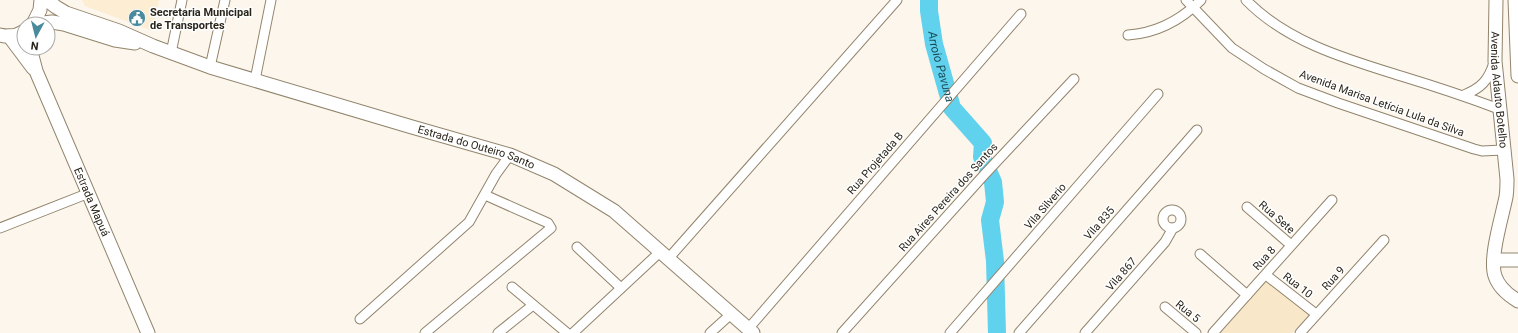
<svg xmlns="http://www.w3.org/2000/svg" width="1518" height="333" font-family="Roboto,sans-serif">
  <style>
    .built { fill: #fdedd3 }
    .green { fill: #f8e7c9 }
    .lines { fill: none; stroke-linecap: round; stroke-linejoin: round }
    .river { stroke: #61d2ee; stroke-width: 18 }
    .street-casing { stroke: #92846c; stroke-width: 11 }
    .secondary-casing { stroke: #92846c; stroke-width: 15 }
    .street { stroke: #fff; stroke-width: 9 }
    .secondary { stroke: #fff; stroke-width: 13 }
    .labels { text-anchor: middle; stroke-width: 3; stroke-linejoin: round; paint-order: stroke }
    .poi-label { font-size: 11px; font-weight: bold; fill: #2a251b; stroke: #fff; text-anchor: start }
    .street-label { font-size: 11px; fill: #2a251b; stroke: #fff }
    .water-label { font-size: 12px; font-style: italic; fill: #1b4c59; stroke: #fff }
  </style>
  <rect width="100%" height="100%" fill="#fcf6ec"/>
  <!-- built -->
  <path class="built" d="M 82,0 L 159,0 L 153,31 L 85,6 Z"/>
  <!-- green -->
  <path class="green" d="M 1266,281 L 1309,315 L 1292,333 L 1218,333 Z"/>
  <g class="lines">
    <!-- river -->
    <path class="river" id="s1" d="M 929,0 L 929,11 L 934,44 L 952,108 L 983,143 L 982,157 L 993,182 L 995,202 L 990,220 L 995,261 L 997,333"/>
    <defs>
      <g id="street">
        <path d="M 1186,0 L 1232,48 L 1264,69 L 1298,88 L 1338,103 L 1474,149 L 1482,151 L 1503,150"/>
        <path d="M 1246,0 C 1287,42 1346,59 1401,76 C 1434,86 1467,97 1499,109"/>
        <path d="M 1128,35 C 1156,33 1181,20 1201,0"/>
        <path d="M 171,53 L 182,0"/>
        <path d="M 210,67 L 225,0"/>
        <path d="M 255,80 L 271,0"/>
        <path d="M 1464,95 C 1481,88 1488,81 1494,63"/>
        <path d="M 1247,207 L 1291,245"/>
        <circle cx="1172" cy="219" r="9"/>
        <path d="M 0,228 L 89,193"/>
        <path d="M 577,247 L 621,288"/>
        <path d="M 1200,254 L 1247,295"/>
        <path d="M 668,259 L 897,0"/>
        <path d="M 1266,275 L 1316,314"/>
        <path d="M 512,287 L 567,333"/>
        <path d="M 1165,307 L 1196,333"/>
        <path d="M 360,319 L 469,222 L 496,174 L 510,155"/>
        <path d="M 748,329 L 1021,14"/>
        <path d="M 425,333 L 551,228 L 548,223 L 485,195"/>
        <path d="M 498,333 L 533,305"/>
        <path d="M 573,333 L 660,252"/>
        <path d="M 710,333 L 731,314"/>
        <path d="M 842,333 L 984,175 L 1074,79"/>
        <path d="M 950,333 L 1158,94"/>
        <path d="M 1019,333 L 1197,130"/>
        <path d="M 1085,333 L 1165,242 L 1173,228"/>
        <path d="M 1213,333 L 1332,200"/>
        <path d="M 1300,333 L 1384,240"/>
      </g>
      <g id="secondary">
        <path id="s2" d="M 47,0 L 56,7 L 66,13 L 119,31 L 153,46 L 210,67 L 412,127 L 510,155 L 554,174 L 614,211 L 753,333"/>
        <path id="s3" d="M 1496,0 L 1495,61 L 1507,179 C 1507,185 1507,191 1506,197 C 1502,217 1489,258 1495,276 C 1499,288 1508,295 1518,301"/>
        <path d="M 1515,0 L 1518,76"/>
        <path d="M 33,24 L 52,22 L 64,24 L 115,40 L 135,43"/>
        <path d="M 33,24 L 40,10 L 41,0"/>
        <path d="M 0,35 C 8,37 17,36 24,31"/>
        <path d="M 9,36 L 33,68"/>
        <path id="s4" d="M 30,48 L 36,71 L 148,333"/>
        <path d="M 1494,260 L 1518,260"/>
      </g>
    </defs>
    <!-- street casing -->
    <use href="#street" class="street-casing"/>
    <!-- secondary casing -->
    <use href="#secondary" class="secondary-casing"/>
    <!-- street -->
    <use href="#street" class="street"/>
    <!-- secondary -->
    <use href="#secondary" class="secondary"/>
  </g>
  <!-- icons -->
  <defs>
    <symbol id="civic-disc" viewBox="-11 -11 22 22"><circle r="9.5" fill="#498a9c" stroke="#fff"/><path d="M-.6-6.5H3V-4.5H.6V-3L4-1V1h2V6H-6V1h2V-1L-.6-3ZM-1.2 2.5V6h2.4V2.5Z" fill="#fff"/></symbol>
  </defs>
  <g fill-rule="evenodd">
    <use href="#civic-disc" x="127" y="8" width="20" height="20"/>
  </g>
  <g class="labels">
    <!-- poi labels -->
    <g class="poi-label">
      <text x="150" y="16">Secretaria Municipal<tspan x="150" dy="13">de Transportes</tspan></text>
    </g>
    <!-- street labels -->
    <g class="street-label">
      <text dy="4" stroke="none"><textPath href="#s3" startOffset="90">Avenida Adauto Botelho</textPath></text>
      <text transform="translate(1382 103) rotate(20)" y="4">Avenida Marisa Letícia Lula da Silva</text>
      <text dy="4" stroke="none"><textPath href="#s2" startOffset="455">Estrada do Outeiro Santo</textPath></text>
      <text transform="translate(875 163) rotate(-49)" y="4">Rua Projetada B</text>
      <text transform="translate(948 197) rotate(-48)" y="4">Rua Aires Pereira dos Santos</text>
      <text dy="4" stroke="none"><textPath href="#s4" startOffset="166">Estrada Mapuá</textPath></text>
      <text transform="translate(1045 206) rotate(-49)" y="4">Vila Silverio</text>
      <text transform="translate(1277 217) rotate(41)" y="4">Rua Sete</text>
      <text transform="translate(1099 223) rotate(-49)" y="4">Vila 835</text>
      <text transform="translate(1264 258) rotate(-48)" y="4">Rua 8</text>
      <text transform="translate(1121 274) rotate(-49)" y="4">Vila 867</text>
      <text transform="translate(1333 278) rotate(-48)" y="4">Rua 9</text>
      <text transform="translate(1298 285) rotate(38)" y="4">Rua 10</text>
      <text transform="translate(1188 311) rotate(39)" y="4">Rua 5</text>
    </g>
    <!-- water labels -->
    <g class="water-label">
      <text dy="4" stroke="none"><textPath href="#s1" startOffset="68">Arroio Pavuna</textPath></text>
    </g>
  </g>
  <!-- north arrow -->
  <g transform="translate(36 36) rotate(187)"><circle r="19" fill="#ffffff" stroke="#aaa8a4"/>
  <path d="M0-3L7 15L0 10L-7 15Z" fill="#498a9c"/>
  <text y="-6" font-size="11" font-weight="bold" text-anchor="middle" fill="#2a251b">N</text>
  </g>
</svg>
